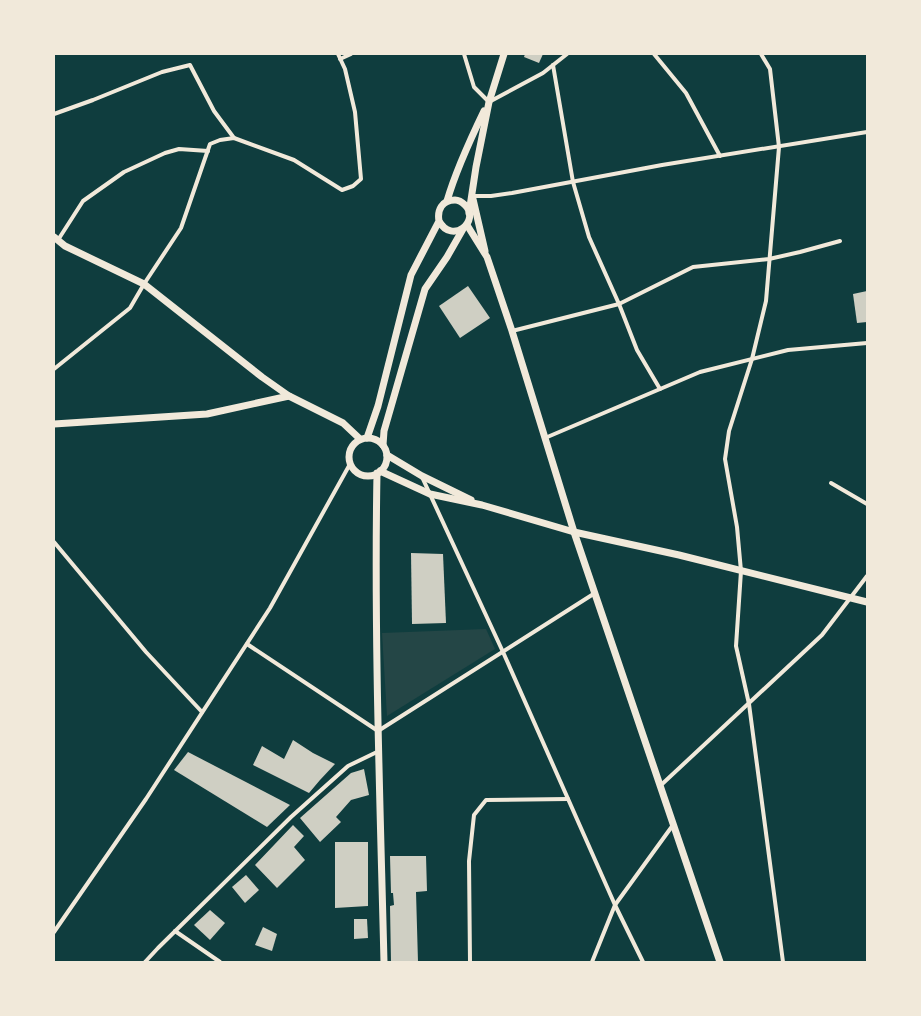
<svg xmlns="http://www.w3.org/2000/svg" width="921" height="1016" font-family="Figtree,sans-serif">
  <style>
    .green { fill: #244646 }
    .building { fill: #cfcfc3 }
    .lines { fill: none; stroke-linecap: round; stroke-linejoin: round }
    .minor { stroke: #f1e9da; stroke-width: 4 }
    .tertiary { stroke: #f1e9da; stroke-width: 7 }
  </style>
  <rect width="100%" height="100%" fill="#0f3d3e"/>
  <!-- green -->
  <path class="green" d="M 486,629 L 495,649 L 387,716 L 382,633 Z"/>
  <!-- building -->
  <g class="building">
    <path d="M 525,54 L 543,54 L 539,63 L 524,57 Z"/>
    <path d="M 468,286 L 490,318 L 460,338 L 439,306 Z"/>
    <path d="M 867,291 L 867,322 L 857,323 L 853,294 Z"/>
    <path d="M 411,553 L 443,554 L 446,623 L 412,624 Z"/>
    <path d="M 293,740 L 313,753 L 335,764 L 320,780 L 309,793 L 253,765 L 262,746 L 284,759 Z"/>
    <path d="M 188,752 L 290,805 L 267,827 L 174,770 Z"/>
    <path d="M 364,769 L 369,795 L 351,800 L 336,817 L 341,822 L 320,842 L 300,818 L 351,773 Z"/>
    <path d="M 293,825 L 304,836 L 294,847 L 305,860 L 277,888 L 255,865 Z"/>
    <path d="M 335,842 L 368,842 L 368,906 L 335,908 Z"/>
    <path d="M 390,856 L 426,856 L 427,891 L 416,892 L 418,962 L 391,962 L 390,906 L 394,905 L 393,893 L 391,893 Z"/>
    <path d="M 246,875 L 259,890 L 245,903 L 232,887 Z"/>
    <path d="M 210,910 L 225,923 L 210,940 L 194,925 Z"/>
    <path d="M 354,919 L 367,919 L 368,938 L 354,939 Z"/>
    <path d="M 263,927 L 277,934 L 272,951 L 255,945 Z"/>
  </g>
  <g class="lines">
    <!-- minor -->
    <g class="minor">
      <path d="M 464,54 L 474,87 L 489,102 L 543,73 L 567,54"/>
      <path d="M 654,54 L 686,93 L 720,156"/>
      <path d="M 761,54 L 770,69 L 779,147 L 766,301 L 752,359 L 729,431 L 725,459 L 737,527 L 741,571 L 736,646 L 749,704 L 783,962"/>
      <path d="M 340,59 L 351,54"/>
      <path d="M 553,65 L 573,182 L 589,237 L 619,304 L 637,350 L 660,389"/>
      <path d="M 54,114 L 93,100 L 162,72 L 190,65 L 214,111 L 234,138"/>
      <path d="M 473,196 L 491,196 L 512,193 L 662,165 L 867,132"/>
      <path d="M 58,240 L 83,201 L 124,172 L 165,153 L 179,149 L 208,151"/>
      <path d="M 512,331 L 619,304 L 693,267 L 769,259 L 800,252 L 840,241"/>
      <path d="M 54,369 L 130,308 L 144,284 L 181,228 L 210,144 L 220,140 L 234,138 L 294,160 L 342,190 L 353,186 L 361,179 L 355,112 L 345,69 L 338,54"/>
      <path d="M 545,438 L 700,372 L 788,350 L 867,343"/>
      <path d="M 422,477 L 503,652 L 615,905 L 643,962"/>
      <path d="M 831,483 L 867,504"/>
      <path d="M 54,542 L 146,652 L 202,712"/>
      <path d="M 247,644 L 378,731 L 595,593"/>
      <path d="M 660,786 L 822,635 L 867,576"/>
      <path d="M 175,931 L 220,962"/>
      <path d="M 54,932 L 146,799 L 270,608 L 350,464"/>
      <path d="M 145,962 L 158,948 L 291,817 L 348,766 L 379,751"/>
      <path d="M 470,962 L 469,861 L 474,815 L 486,800 L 568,799"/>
      <path d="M 592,962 L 615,905 L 673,825"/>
    </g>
    <!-- tertiary -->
    <g class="tertiary">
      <path d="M 473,199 L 485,251"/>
      <path d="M 447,201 C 456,170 470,140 484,111"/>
      <path d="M 469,213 L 476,167 L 489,102 L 504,54"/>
      <path d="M 467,225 L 487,257 L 512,331 L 574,532 L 720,962"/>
      <path d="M 54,237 L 65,246 L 144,284 L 262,377 L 289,396 L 343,423 L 360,439"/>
      <path d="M 54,424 L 207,414 L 289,396"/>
      <circle cx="368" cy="457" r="19"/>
      <path d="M 367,438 L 378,406 L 411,275 L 439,221 C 437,210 442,200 455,200 C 459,200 462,202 465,205 C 481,221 452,245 439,221"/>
      <path d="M 383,445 L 384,431 L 425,289 L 447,257 L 463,229"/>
      <path d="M 387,455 L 422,476 L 471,500"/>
      <path d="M 380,471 L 430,494 L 482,505 L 574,532 L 679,555 L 867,602"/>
      <path d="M 377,473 C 374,636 380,799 384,962"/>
    </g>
  </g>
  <!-- border -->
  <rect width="921" height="1016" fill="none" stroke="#f1e9da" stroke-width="110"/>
</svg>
